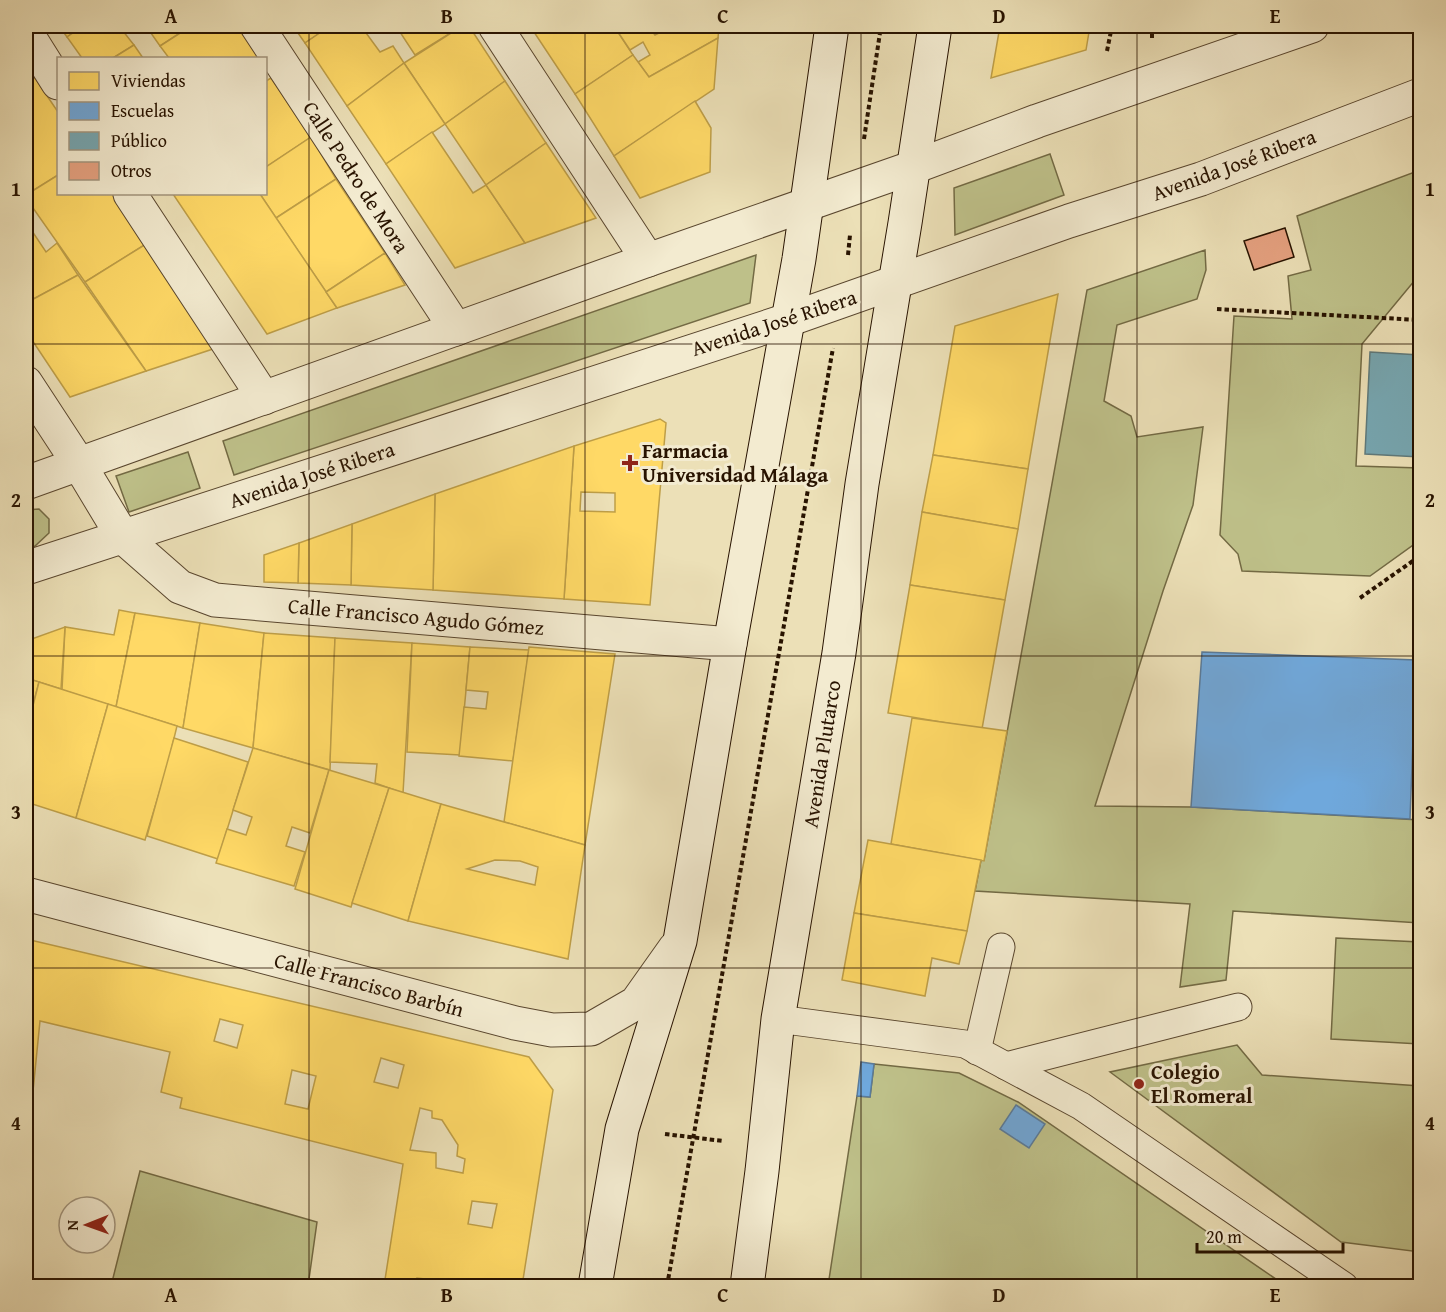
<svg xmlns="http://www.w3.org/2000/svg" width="1446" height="1312" font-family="'Gentium Book Plus',serif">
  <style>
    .green { fill: #bec089; stroke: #736a44; stroke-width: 1.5 }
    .homes { fill: #ffd966; stroke: #be9e47; stroke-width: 1.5; fill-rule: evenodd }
    .schools { fill: #6fa8dc; stroke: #5a7b9a; stroke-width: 1.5 }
    .public { fill: #76a5af; stroke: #5f797a; stroke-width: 1.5 }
    .building { fill: #e5a180; stroke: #281300; stroke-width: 1.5 }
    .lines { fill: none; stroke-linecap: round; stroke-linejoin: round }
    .service-casing { stroke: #59462e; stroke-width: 29 }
    .pedestrian-casing { stroke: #59462e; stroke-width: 35 }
    .minor-casing { stroke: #59462e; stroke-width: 35 }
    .tertiary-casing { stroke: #59462e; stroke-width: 35 }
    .secondary-casing { stroke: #281300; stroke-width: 35 }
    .path { stroke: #281300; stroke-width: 4; stroke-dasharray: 4.5 3; stroke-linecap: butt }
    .service { stroke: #f3ebd0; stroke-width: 27 }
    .pedestrian { stroke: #f3ebd0; stroke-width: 33 }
    .minor { stroke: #f3ebd0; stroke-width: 33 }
    .tertiary { stroke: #f3ebd0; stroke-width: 33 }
    .secondary { stroke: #f3ebd0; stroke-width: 33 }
    .grid { fill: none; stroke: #281300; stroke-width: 1.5; stroke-opacity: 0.55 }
    .poi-dot { fill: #8f2418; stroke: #f3ebd0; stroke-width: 2 }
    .labels { text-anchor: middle; stroke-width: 6; stroke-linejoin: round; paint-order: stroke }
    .street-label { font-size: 21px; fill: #281300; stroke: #f3ebd0 }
    .poi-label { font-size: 21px; font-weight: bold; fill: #281300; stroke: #f3ebd0; text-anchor: start }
    .neatline { fill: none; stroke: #281300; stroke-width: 2 }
    .grid-label { font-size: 20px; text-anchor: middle; font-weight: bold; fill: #281300 }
  </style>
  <rect width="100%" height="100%" fill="#ece0b7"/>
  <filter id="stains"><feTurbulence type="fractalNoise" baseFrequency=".00333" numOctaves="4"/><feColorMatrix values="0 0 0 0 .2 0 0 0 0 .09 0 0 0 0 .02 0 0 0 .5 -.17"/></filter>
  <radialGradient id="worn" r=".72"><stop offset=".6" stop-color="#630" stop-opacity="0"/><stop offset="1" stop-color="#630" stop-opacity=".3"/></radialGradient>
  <!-- green -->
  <g class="green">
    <path d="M 1050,154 L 1064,195 L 955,235 L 954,188 Z"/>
    <path d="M 1420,170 L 1420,274 L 1362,344 L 1356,466 L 1420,468 L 1420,540 L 1370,576 L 1242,571 L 1238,554 L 1220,535 L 1234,316 L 1292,319 L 1288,276 L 1311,270 L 1297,216 Z"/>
    <path d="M 1205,250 L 1206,270 L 1197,299 L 1117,325 L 1104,401 L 1131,416 L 1137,437 L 1203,427 L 1193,505 L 1163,591 L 1095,806 L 1191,807 L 1420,820 L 1420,923 L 1233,911 L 1226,980 L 1180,987 L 1190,904 L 975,891 L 981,860 L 984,860 L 1087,290 Z"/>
    <path d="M 756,255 L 750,303 L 234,475 L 223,441 Z"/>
    <path d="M 188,452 L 200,488 L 129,512 L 116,476 Z"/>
    <path d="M 39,509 L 49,519 L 49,533 L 35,546 L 26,549 L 26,510 Z"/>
    <path d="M 1336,938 L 1420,942 L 1420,1044 L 1331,1039 Z"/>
    <path d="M 1237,1045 L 1262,1075 L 1420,1086 L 1420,1252 L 1341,1242 L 1110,1072 Z"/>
    <path d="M 874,1064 L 959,1073 L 1018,1102 L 1286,1286 L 896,1286 L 885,1283 L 885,1286 L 828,1286 L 857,1096 L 870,1097 Z"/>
    <path d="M 140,1171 L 317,1222 L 308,1286 L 181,1286 L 179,1282 L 166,1280 L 157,1283 L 156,1286 L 111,1286 Z"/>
  </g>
  <!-- homes -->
  <g class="homes">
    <path d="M 59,26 L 83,26 L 67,37 Z"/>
    <path d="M 83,26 L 119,26 L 134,45 L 113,58 L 82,58 L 67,37 Z"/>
    <path d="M 146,26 L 191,26 L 160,46 Z"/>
    <path d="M 191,26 L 237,26 L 259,58 L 169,58 L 160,46 Z"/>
    <path d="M 293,26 L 330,26 L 305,43 Z"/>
    <path d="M 330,26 L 361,26 L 380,52 L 393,46 L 404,63 L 347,106 L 305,43 Z"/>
    <path d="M 396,26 L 462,26 L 415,55 Z"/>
    <path d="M 462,26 L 469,26 L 505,81 L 445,124 L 404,63 Z"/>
    <path d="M 538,26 L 614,26 L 633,55 L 575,94 L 532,29 Z"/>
    <path d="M 614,26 L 648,26 L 655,35 L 673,26 L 719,26 L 718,38 L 649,77 L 638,62 L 650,55 L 643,42 L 630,50 Z"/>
    <path d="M 1000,26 L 1090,26 L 1086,50 L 991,78 Z"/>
    <path d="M 718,38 L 714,89 L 614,156 L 575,94 L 633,55 L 649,77 Z"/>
    <path d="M 134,45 L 143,58 L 113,58 Z"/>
    <path d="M 26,63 L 35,78 L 26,84 Z"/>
    <path d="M 404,63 L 445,124 L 386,164 L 347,106 Z"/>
    <path d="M 35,78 L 58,112 L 58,175 L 26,195 L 26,84 Z"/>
    <path d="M 271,78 L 311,137 L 266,167 L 266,81 Z"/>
    <path d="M 505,81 L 546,143 L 486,185 L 445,124 Z"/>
    <path d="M 695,101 L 711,128 L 710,172 L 640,198 L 614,156 Z"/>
    <path d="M 432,132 L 473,193 L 486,185 L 525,243 L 455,268 L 386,164 Z"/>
    <path d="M 311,137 L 336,179 L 276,218 L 260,194 L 266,194 L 266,167 Z"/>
    <path d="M 546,143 L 596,218 L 525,243 L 486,185 Z"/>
    <path d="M 58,175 L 58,194 L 112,194 L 146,244 L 85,282 L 26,198 L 26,195 Z"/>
    <path d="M 336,179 L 385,253 L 326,292 L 276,218 Z"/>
    <path d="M 173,194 L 260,194 L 337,308 L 267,334 Z"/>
    <path d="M 26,222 L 46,252 L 57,243 L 78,275 L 26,303 Z"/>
    <path d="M 146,244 L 216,348 L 146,371 L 85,282 Z"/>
    <path d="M 385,253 L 405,285 L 337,308 L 326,292 Z"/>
    <path d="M 78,275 L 146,371 L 70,397 L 26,331 L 26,303 Z"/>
    <path d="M 1058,294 L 1028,469 L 933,455 L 955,326 Z"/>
    <path d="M 660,419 L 666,423 L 650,605 L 564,599 L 574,446 ZM 581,492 L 615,493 L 615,512 L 580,511 Z"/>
    <path d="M 574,446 L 564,599 L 433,590 L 435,494 Z"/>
    <path d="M 933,455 L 1028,469 L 1018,529 L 922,512 Z"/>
    <path d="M 435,494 L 433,590 L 351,585 L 352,524 Z"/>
    <path d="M 922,512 L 1018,529 L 1005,600 L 910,585 Z"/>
    <path d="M 352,524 L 351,585 L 298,583 L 299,543 Z"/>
    <path d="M 299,543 L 298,583 L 264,582 L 264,555 Z"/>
    <path d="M 910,585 L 1005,600 L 982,729 L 888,713 Z"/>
    <path d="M 119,610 L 135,613 L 116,707 L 62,690 L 65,627 L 114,635 Z"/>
    <path d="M 135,613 L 200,623 L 183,728 L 116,707 Z"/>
    <path d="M 200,623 L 264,633 L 253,748 L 183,728 Z"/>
    <path d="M 65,627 L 61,689 L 26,678 L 26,641 Z"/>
    <path d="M 264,633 L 335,638 L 330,770 L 253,748 Z"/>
    <path d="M 335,638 L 412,643 L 403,793 L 375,783 L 377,764 L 330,762 Z"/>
    <path d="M 412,643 L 470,647 L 460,755 L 407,752 Z"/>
    <path d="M 470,647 L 529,650 L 513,761 L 459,756 L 464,707 L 486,709 L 488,692 L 466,690 Z"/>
    <path d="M 529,647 L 615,654 L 585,845 L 504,822 Z"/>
    <path d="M 26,678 L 39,682 L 27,727 L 26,727 Z"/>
    <path d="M 39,682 L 108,704 L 76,818 L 26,802 L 26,733 Z"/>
    <path d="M 108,704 L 177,726 L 167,767 L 145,840 L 76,818 Z"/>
    <path d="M 912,718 L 1007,731 L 984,861 L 891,844 Z"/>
    <path d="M 174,738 L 248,762 L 218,859 L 147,836 Z"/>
    <path d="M 253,748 L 329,770 L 310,833 L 292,827 L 286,846 L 305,852 L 294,886 L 216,863 L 227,829 L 246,835 L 252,817 L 233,810 Z"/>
    <path d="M 329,770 L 389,788 L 351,907 L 295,889 Z"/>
    <path d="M 389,788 L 441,804 L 408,921 L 352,903 Z"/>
    <path d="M 441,804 L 585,845 L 568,959 L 408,921 ZM 495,860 L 520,861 L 538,867 L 535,885 L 467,869 Z"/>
    <path d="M 868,840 L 981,860 L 967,931 L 854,913 Z"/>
    <path d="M 854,913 L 967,931 L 959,964 L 932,958 L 925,996 L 842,980 Z"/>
    <path d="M 26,939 L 529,1057 L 553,1090 L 522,1286 L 451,1286 L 452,1282 L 417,1278 L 417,1286 L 384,1286 L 403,1164 L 180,1108 L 182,1098 L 161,1092 L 170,1052 L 40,1021 L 26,1161 ZM 220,1019 L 243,1025 L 237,1048 L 214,1041 ZM 381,1058 L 404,1065 L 398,1088 L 374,1082 ZM 292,1070 L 316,1076 L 308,1109 L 285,1104 ZM 420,1108 L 432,1111 L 432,1118 L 442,1120 L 458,1145 L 457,1156 L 465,1159 L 463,1173 L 436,1168 L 436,1153 L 410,1150 ZM 472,1201 L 497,1204 L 492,1228 L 468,1224 Z"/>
  </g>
  <!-- schools -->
  <g class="schools">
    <path d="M 1202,652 L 1416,660 L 1410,819 L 1191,807 Z"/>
    <path d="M 861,1062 L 874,1064 L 870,1097 L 857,1096 Z"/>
    <path d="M 1016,1105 L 1045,1124 L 1029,1148 L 1000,1129 Z"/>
  </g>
  <!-- public -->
  <path class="public" d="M 1370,352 L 1420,355 L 1420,457 L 1365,454 Z"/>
  <!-- building -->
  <path class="building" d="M 1285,228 L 1294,257 L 1254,270 L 1244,241 Z"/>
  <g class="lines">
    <defs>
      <g id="service">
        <path d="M 778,1019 L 965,1044 L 1081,1106 L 1344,1286"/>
        <path d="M 977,1051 L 1001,947"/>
        <path d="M 1006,1066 L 1238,1007"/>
      </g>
      <path id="pedestrian" d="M 123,537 L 180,587 L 215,600 L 730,644"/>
      <g id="minor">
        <path d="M 257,26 L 456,329"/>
        <path d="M 495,26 L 648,260"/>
        <path d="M 26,32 L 58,83"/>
        <path d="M 130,194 L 264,398"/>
        <path d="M 26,383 L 79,464 L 123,537"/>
        <path d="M 26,894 L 515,1023 L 552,1030 L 591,1029 L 636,1003 L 675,948"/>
      </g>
      <g id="tertiary">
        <path d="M 26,483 L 648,260 L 914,167 L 1037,121 L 1312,26"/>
        <path d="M 26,568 L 788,320 L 1069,221 L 1201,179 L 1420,95"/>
      </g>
      <g id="secondary">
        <path d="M 595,1286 L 622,1129 L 680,941 L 730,644 L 799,259 L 832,26"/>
        <path d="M 747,1286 L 762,1171 L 778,1019 L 839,653 L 862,484 L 905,223 L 935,26"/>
      </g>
    </defs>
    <!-- service casing -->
    <use href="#service" class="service-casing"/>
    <!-- pedestrian casing -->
    <use href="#pedestrian" class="pedestrian-casing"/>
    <!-- minor casing -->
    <use href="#minor" class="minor-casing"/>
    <!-- tertiary casing -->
    <use href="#tertiary" class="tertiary-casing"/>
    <!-- secondary casing -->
    <use href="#secondary" class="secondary-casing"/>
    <!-- path -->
    <g class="path">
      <path d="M 1152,26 L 1152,38"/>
      <path d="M 1107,51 L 1112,26"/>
      <path d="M 864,139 L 881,26"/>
      <path d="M 848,255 L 850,235"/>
      <path d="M 1217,309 L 1420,320"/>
      <path d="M 1360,598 L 1420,556"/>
      <path d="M 665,1134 L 723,1141"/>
      <path d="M 667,1286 L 833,348"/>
    </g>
    <!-- service -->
    <use href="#service" class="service"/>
    <!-- pedestrian -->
    <use href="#pedestrian" class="pedestrian"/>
    <!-- minor -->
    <use href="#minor" class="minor"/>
    <!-- tertiary -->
    <use href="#tertiary" class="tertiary"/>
    <!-- secondary -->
    <use href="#secondary" class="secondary"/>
  </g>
  <!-- grid -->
  <path class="grid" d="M 309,26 L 309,1286M 585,26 L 585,1286M 861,26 L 861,1286M 1137,26 L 1137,1286M 26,344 L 1420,344M 26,656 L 1420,656M 26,968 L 1420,968"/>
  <!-- markers -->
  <g class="poi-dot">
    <path d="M627 454h6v6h6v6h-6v6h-6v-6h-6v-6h6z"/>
    <circle cx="1139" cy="1084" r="6"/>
  </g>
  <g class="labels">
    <!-- street labels -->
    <g class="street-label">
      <text transform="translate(1234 165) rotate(-20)" y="7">Avenida José Ribera</text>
      <text transform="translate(356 177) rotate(57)" y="7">Calle Pedro de Mora</text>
      <text transform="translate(774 323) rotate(-18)" y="7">Avenida José Ribera</text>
      <text transform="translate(312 475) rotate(-18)" y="7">Avenida José Ribera</text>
      <text transform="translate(416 617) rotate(5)" y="7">Calle Francisco Agudo Gómez</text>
      <text transform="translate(822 754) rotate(-81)" y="7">Avenida Plutarco</text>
      <text transform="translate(369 985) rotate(15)" y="7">Calle Francisco Barbín</text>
    </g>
    <!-- poi labels -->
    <g class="poi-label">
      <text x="642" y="458">Farmacia<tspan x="642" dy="24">Universidad Málaga</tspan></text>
      <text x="1151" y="1079">Colegio<tspan x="1151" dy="24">El Romeral</tspan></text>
    </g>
  </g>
  <!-- margin -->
  <rect width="1446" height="1312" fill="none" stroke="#ece0b7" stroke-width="66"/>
  <!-- legend -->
  <rect x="57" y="57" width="210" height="138" fill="#f3ebd0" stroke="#a2957d" stroke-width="1.5"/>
  <rect x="69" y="72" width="30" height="18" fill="#ffd966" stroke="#a2957d" stroke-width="1.5"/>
  <text x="111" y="87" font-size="18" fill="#281300">Viviendas</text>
  <rect x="69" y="102" width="30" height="18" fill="#6fa8dc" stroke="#a2957d" stroke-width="1.5"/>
  <text x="111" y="117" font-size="18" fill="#281300">Escuelas</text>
  <rect x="69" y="132" width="30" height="18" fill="#76a5af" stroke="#a2957d" stroke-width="1.5"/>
  <text x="111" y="147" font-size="18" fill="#281300">Público</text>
  <rect x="69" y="162" width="30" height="18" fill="#e5a180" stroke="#a2957d" stroke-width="1.5"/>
  <text x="111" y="177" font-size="18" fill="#281300">Otros</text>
  <!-- north arrow -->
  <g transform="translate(87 1225) rotate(269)"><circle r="28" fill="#f3ebd0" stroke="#a2957d" stroke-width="1.5"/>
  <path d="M0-4.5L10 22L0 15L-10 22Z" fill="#8f2418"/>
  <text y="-9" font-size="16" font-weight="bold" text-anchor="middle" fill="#281300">N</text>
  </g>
  <!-- scale -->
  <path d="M1197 1243v9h146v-9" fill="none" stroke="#281300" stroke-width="3"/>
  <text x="1206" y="1243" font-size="18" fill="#281300" stroke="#f3ebd0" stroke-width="4.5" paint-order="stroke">20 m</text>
  <rect x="33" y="33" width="1380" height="1246" class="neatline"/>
  <g class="grid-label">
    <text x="171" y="23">A</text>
    <text x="447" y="23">B</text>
    <text x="723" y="23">C</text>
    <text x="999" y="23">D</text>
    <text x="1275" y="23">E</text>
    <text x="16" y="196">1</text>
    <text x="1430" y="196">1</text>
    <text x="16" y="507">2</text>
    <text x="1430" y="507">2</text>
    <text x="16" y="819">3</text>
    <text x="1430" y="819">3</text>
    <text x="16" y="1130">4</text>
    <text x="1430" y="1130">4</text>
    <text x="171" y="1302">A</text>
    <text x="447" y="1302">B</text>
    <text x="723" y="1302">C</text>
    <text x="999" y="1302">D</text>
    <text x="1275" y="1302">E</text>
  </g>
  <rect width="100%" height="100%" filter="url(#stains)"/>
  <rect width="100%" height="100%" fill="url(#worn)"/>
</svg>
